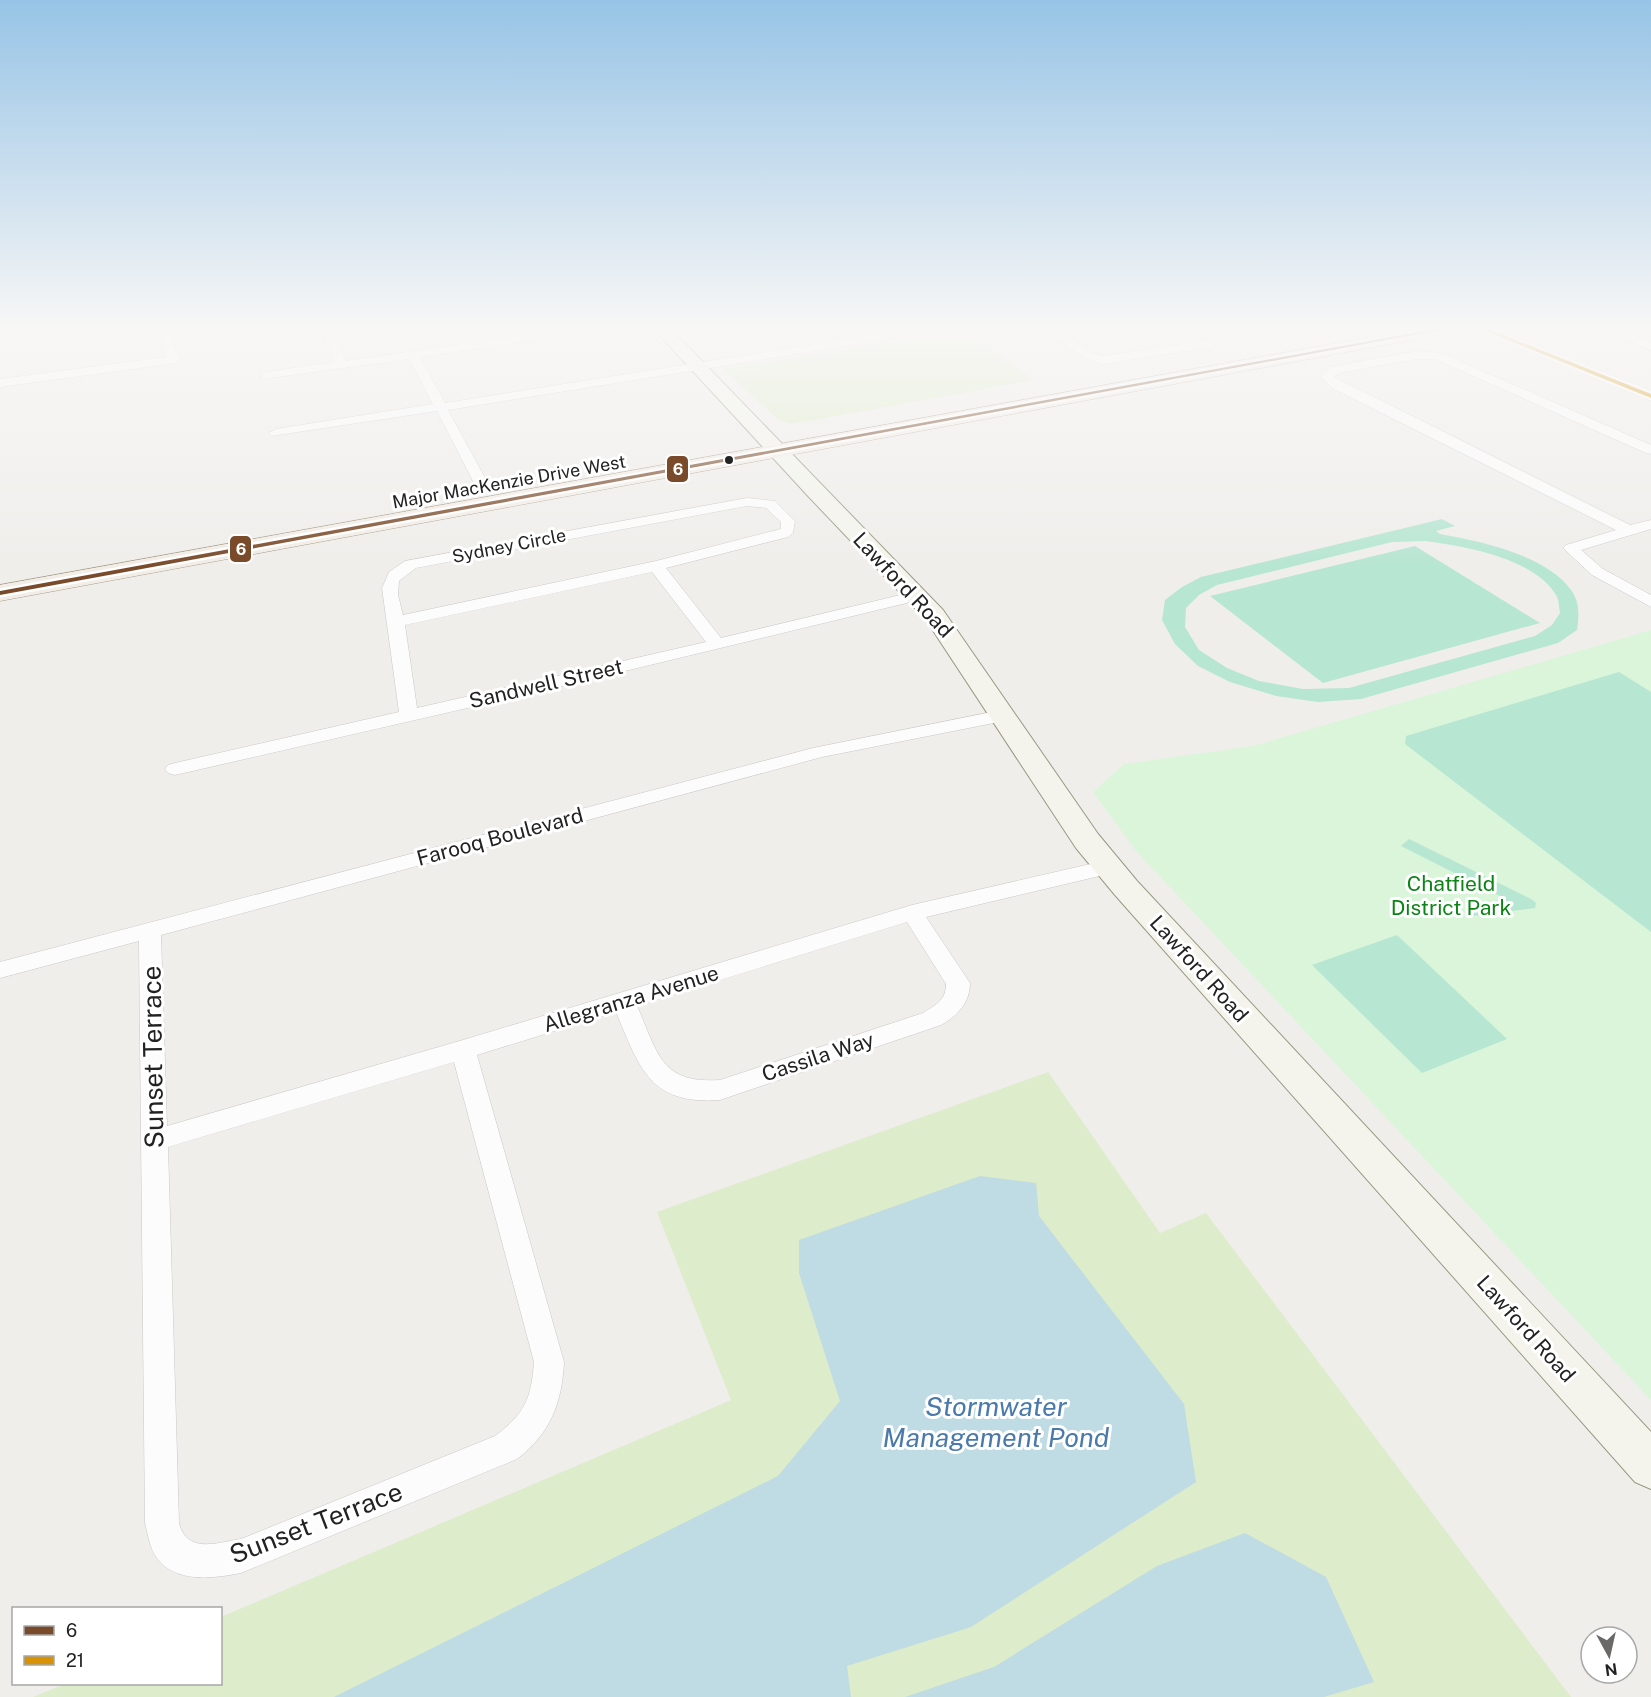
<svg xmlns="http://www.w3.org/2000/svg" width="1651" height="1697" font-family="'Public Sans',sans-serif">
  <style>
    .grass { fill: #ddeccb }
    .park { fill: #daf5da }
    .pitch { fill: #b7e6d2; fill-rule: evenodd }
    .water { fill: #bfdbe3 }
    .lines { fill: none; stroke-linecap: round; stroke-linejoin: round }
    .street-casing { stroke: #c9c8c7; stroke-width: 1 }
    .secondary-casing { stroke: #999a82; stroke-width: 2 }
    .primary-casing { stroke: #a79c86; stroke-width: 1 }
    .street { fill: #fdfcfc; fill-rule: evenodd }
    .secondary { fill: #f4f4ed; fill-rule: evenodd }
    .primary { fill: #f3ede7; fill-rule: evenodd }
    .bus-1-casing { stroke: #fff; stroke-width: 5 }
    .bus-2-casing { stroke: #fff; stroke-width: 5 }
    .bus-1 { fill: #7a4b2a; fill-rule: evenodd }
    .bus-2 { fill: #d79205; fill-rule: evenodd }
    .bus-dot { fill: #222; stroke: #fff; stroke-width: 2 }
    .labels { text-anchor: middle; stroke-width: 6; stroke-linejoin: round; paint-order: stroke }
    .far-street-label { font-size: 18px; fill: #222; stroke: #fff }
    .street-label { font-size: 21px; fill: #222; stroke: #fff }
    .park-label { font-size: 21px; fill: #0c8416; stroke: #fff }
    .near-street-label { font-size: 26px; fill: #222; stroke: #fff }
    .near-water-label { font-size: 27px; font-style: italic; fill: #4a7aab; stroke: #fff }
    .line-badge { stroke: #fff; stroke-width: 2 }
    .badge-label { font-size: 16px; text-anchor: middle; font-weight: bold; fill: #fff }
  </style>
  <rect width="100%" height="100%" fill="#f0eeeb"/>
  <!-- grass -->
  <g class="grass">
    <path d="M 964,331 L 1034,380 L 792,424 L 779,420 L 722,369 Z"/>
    <path d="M 1048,1072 L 1160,1233 L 1206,1213 L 1571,1697 L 33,1697 L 65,1684 L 220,1684 L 221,1617 L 731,1400 L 657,1212 Z"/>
  </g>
  <!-- park -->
  <path class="park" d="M 1651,630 L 1651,1400 L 1136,851 L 1093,792 L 1124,764 L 1253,746 Z"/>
  <!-- pitch -->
  <g class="pitch">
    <path d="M 1442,519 L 1455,526 L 1436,531 L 1440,534 C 1480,541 1546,555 1571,590 C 1580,602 1579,616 1577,630 L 1558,643 L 1361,699 L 1318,702 L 1276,696 L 1230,682 L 1198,666 L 1175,644 L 1162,620 L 1165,600 L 1182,587 L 1201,577 ZM 1425,541 C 1464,546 1534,558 1556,595 C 1559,599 1559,608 1560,613 L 1552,625 L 1535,636 L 1349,688 L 1303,689 L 1259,681 L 1227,668 L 1199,650 L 1185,627 L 1186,608 L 1199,595 L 1217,585 L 1392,542 Z"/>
    <path d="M 1415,546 L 1540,623 L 1323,683 L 1210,596 Z"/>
    <path d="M 1619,672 L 1651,692 L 1651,932 L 1405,744 L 1406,736 Z"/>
    <path d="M 1409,839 L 1531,899 L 1536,903 L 1535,908 L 1473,916 L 1467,908 L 1469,907 L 1467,904 L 1501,900 L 1502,897 L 1401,846 Z"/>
    <path d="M 1397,935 L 1507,1039 L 1422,1073 L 1312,965 Z"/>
  </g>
  <!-- water -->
  <g class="water">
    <path d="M 980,1176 L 1036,1183 L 1039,1216 L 1184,1404 L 1196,1482 L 971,1627 L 847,1666 L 851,1697 L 334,1697 L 778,1476 L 840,1401 L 799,1273 L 799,1240 Z"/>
    <path d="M 1245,1533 L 1326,1577 L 1374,1682 L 1324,1697 L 905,1697 L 994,1667 L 1157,1566 Z"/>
  </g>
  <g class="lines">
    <defs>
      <g id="street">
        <path d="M 10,329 L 40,329 L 0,337 L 0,331 Z"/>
        <path d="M 158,329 L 170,329 L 179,360 L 177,363 L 0,387 L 0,379 L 166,357 Z"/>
        <path d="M 321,329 L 333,329 L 346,361 L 565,329 L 595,329 L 590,332 L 420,357 L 445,403 L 910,329 L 938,329 L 933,332 L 448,410 L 490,487 L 483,491 L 476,487 L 437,411 L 271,436 L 269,433 L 276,429 L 433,404 L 409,359 L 262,379 L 262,373 L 266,372 L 335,362 Z"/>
        <path d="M 1042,329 C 1066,329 1080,351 1103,356 L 1209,340 L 1195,329 L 1208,329 L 1222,340 L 1211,347 L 1103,364 L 1087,359 Z"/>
        <path d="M 1477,329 L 1493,329 L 1651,392 L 1651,400 Z"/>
        <path d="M 1601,329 L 1617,329 L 1651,343 L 1651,350 Z"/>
        <path d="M 1416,351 L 1441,353 L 1651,445 L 1651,454 L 1646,453 L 1435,359 L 1416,359 L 1339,373 L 1334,377 L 1630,525 L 1651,520 L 1651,529 L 1581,550 L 1603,569 L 1651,595 L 1651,607 L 1592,575 L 1563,548 L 1566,545 L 1616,530 L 1332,388 L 1321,377 L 1331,367 Z"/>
        <path d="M 747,498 L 775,501 L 795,521 L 793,533 L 788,537 L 666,568 L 721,638 L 917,591 L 925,596 L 923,599 L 563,686 L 175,775 L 168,773 L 165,769 L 168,765 L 175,763 L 399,712 L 382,588 L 389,572 L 405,561 ZM 747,506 L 766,508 L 781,522 L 781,529 L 656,561 L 403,615 L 398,595 L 399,581 L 416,568 ZM 652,572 L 706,642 L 417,708 L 405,625 Z"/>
        <path d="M 1002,710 L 1011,716 L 1009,720 L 822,757 L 161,935 L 167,1126 L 463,1040 L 912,905 L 1108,860 L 1116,862 L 1119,867 L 1116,872 L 1108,874 L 926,917 L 970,983 C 970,1003 957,1016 941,1025 L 720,1100 C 650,1105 640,1069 616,1012 L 477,1055 L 564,1362 C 562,1403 550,1434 517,1459 L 241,1573 C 215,1578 176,1584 157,1558 C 150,1549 148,1535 145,1523 L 139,941 L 0,978 L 0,962 L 813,748 ZM 907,922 L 946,984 C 946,1000 936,1005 923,1013 L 720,1080 C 660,1084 658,1053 637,1006 ZM 454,1062 L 534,1362 C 531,1400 525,1413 495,1436 L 241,1539 C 216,1543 187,1554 179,1523 L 168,1147 Z"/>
      </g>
      <path id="secondary" d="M 654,329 L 671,329 L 943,610 L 1098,834 L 1137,881 L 1651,1432 L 1651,1489 L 1635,1482 L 1115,895 L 1076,848 L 926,620 L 808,496 Z"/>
      <path id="primary" d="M 1415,329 L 1454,329 L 1445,334 L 0,601 L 0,585 Z"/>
    </defs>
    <!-- street casing -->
    <use href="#street" class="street-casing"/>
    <!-- secondary casing -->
    <use href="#secondary" class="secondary-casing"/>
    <!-- primary casing -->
    <use href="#primary" class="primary-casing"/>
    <!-- street -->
    <use href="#street" class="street"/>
    <!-- secondary -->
    <use href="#secondary" class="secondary"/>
    <!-- primary -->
    <use href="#primary" class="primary"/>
    <defs>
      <path id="bus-1" d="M 1435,329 L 1446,329 L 0,595 L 0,591 Z"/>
      <path id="bus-2" d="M 1481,329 L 1488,329 L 1651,394 L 1651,398 Z"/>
    </defs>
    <!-- bus-1 casing -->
    <use href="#bus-1" class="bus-1-casing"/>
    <!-- bus-2 casing -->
    <use href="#bus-2" class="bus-2-casing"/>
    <!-- bus-1 -->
    <use href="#bus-1" class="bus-1"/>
    <!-- bus-2 -->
    <use href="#bus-2" class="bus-2"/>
  </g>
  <!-- sky -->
  <linearGradient id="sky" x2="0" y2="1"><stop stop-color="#97c4e6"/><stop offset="0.58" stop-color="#f8f7f6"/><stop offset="1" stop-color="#f8f7f6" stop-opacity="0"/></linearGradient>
  <rect width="1651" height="567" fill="url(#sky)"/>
  <!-- markers -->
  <circle class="bus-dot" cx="729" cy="460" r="5"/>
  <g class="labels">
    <!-- far-street labels -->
    <g class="far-street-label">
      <text transform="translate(509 482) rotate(-10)" y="6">Major MacKenzie Drive West</text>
      <text transform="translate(509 546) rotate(-11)" y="6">Sydney Circle</text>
    </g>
    <!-- street labels -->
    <g class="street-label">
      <text transform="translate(903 585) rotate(47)" y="7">Lawford Road</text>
      <text transform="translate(546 684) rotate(-13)" y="7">Sandwell Street</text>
      <text transform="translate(500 837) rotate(-15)" y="7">Farooq Boulevard</text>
      <text transform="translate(1199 969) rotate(48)" y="7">Lawford Road</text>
      <text transform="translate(631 999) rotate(-17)" y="7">Allegranza Avenue</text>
      <text transform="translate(818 1057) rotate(-18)" y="7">Cassila Way</text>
      <text transform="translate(1526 1329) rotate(48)" y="7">Lawford Road</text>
    </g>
    <!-- park labels -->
    <g class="park-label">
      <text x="1451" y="891">Chatfield<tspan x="1451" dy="24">District Park</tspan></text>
    </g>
    <!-- near-street labels -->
    <g class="near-street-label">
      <text transform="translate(153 1057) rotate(-91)" y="9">Sunset Terrace</text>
      <text transform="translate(316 1523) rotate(-21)" y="9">Sunset Terrace</text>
    </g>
    <!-- near-water labels -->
    <g class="near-water-label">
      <text x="996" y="1416">Stormwater<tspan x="996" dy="31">Management Pond</tspan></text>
    </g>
  </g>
  <g class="line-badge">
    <rect x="666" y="455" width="23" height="28" rx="6" fill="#7a4b2a"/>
    <rect x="229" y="535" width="23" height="28" rx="6" fill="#7a4b2a"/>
  </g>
  <g class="badge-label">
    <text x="678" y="475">6</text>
    <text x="241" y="555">6</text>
  </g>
  <!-- legend -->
  <rect x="12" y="1607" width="210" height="78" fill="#ffffff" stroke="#a7a7a7" stroke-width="1.5"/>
  <rect x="24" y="1626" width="30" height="9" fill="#7a4b2a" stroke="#a7a7a7" stroke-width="1.5"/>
  <text x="66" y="1637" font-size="18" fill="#222222">6</text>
  <rect x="24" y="1656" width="30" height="9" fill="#d79205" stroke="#a7a7a7" stroke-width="1.5"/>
  <text x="66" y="1667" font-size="18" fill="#222222">21</text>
  <!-- north arrow -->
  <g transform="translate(1609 1655) rotate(172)"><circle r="28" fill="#ffffff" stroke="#a7a7a7" stroke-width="1.5"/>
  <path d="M0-4.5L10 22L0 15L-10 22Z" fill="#6a6968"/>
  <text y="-9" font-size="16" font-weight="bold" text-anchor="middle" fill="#222222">N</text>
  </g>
</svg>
